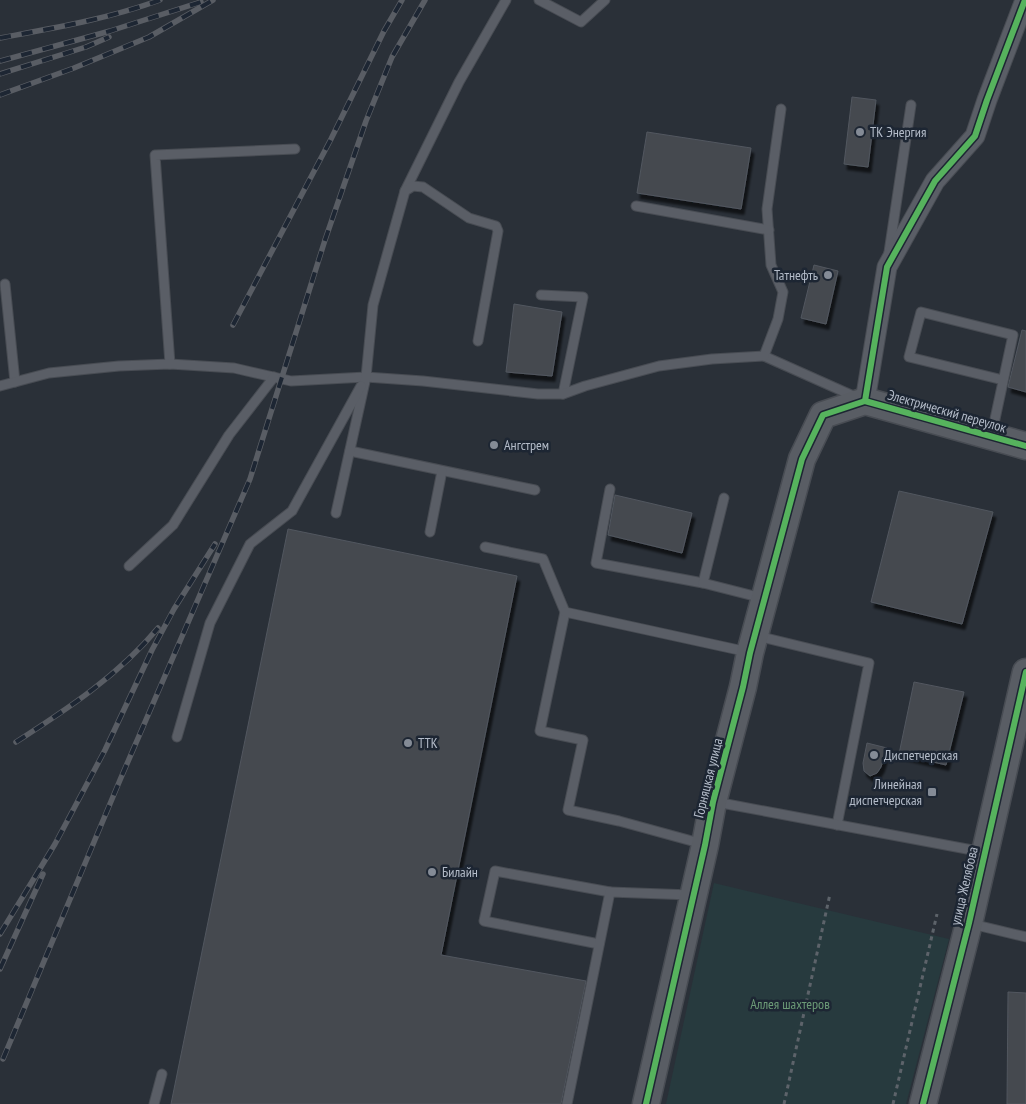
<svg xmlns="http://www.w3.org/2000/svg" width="1026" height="1104" font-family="'PT Sans Narrow',sans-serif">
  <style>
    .green { fill: #273a3e }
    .building { fill: #444950; stroke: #52575f; filter: url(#shadow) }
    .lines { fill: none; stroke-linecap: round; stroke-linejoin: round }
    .lane-casing { stroke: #484c53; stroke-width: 11 }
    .street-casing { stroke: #484c53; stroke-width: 21 }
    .secondary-casing { stroke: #484c53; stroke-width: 29 }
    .path { stroke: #5d636a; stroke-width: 3; stroke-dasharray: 4 4; stroke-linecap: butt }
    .lane { stroke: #5a5e66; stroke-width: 9 }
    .street { stroke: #5a5e66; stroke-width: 19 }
    .secondary { stroke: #595d64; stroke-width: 26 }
    .rail-casing { stroke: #595d64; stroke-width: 5.5 }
    .rail { stroke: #1d2633; stroke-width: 4; stroke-dasharray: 11; stroke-linecap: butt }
    .cycleway-casing { stroke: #1d2633; stroke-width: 9 }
    .cycleway { stroke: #56b35d; stroke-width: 6 }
    .poi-dot { fill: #848b96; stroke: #1d2633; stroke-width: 2 }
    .labels { text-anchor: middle; stroke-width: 5; stroke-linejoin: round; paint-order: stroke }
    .poi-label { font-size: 14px; fill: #b4bcc9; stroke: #1d2633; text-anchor: start }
    .street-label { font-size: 14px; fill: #b4bcc9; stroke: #1d2633 }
    .park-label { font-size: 14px; fill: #6b9a76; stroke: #1d2633 }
  </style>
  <defs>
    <filter id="shadow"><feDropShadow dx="3" dy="5.5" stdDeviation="1" flood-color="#0009"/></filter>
  </defs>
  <rect width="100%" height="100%" fill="#2a3038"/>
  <!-- green -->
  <path class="green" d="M 714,883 L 949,939 L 906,1104 L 666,1104 Z"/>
  <!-- building -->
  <g class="building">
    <path d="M 852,97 L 876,100 L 868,167 L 844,164 Z"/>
    <path d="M 647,132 L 751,148 L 741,209 L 637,193 Z"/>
    <path d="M 814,265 L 838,271 L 826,324 L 801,318 Z"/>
    <path d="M 514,304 L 562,312 L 552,376 L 506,372 Z"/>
    <path d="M 1022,330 L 1026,331 L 1026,392 L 1008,387 Z"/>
    <path d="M 899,491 L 993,512 L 962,624 L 871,602 Z"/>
    <path d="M 615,495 L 692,513 L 682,553 L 608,535 Z"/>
    <path d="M 288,529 L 517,576 L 441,955 L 586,981 L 561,1104 L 171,1104 Z"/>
    <path d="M 914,682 L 964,692 L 946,765 L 899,754 Z"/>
    <path d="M 867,743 L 887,748 L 881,767 L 877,773 L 870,776 L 864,771 L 863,763 Z"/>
    <path d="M 1008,992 L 1026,993 L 1026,1104 L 1007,1104 Z"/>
  </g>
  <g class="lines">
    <defs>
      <g id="lane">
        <path d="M 539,0 L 581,22 L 605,0"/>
        <path d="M 781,109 L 767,209 L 771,265 L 783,292 L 778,319 L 764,356 L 858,398"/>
        <path d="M 405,191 L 459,82 L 506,0"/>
        <path d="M 636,206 L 769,230"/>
        <path d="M 889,252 L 911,105"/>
        <path d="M 5,284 L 15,382"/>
        <path d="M 541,295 L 583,297 L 563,394"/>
        <path d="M 170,364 L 155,155 L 295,149"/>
        <path d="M 0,386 L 49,373 L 119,366 L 170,364 L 234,368 L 291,381 L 366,377 L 423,381 L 538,394 L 563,394 L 585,386 L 659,366 L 712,359 L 764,356"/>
        <path d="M 992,433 L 1013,335 L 921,312 L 909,357 L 1003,380"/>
        <path d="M 350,451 L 535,490"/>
        <path d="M 610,489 L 596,563 L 703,583"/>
        <path d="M 724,498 L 703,583 L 762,598"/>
        <path d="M 336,513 L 366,377 L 373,305 L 405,191 L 413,186 L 423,187 L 469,218 L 496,226 L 498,231 L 478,341"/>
        <path d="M 430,532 L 442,471"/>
        <path d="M 485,547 L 543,559 L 565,612 L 540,731 L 583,740 L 568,810 L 619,821 L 703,844"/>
        <path d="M 129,566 L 173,525 L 229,435 L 274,377"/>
        <path d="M 565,612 L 748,652"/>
        <path d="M 757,636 L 869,663 L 837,825"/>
        <path d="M 177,737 L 210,623 L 250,544 L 292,511 L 361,386"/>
        <path d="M 716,802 L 983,852"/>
        <path d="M 972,924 L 1026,937"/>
        <path d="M 599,944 L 484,921 L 495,871 L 610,892"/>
        <path d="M 154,1104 L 162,1074"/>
        <path d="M 567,1104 L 610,892 L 691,895"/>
      </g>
      <path id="street" d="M 865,401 L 887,267 L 935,181 L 975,136 L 987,100 L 1025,0"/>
      <g id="secondary">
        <path d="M 646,1104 L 705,845 L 713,802 L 743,687 L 750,653 L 802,459 L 823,415 L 865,401 L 1026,446"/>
        <path d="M 923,1104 L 969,923 L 1026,672"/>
      </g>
    </defs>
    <!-- lane casing -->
    <use href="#lane" class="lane-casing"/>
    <!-- street casing -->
    <use href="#street" class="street-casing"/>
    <!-- secondary casing -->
    <use href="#secondary" class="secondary-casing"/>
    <!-- path -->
    <g class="path">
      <path d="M 784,1104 L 830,894"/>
      <path d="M 893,1104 L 937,914"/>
    </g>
    <!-- lane -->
    <use href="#lane" class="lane"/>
    <!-- street -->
    <use href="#street" class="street"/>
    <!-- secondary -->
    <use href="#secondary" class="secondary"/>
    <defs>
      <g id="rail">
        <path d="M 0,38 C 54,28 108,19 160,0"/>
        <path d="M 0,61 L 110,31 L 201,2"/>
        <path d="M 0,74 L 86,47 L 109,37"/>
        <path d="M 0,95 L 74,68 L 149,37 L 213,0"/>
        <path d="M 233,325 L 331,139 L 384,31 L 402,0"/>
        <path d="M 16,742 C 66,710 119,675 158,628"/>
        <path d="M 0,934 L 55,844 L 105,750 L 152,650 L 174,609 L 215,544"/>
        <path d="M 0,969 L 43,874"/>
        <path d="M 3,1059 L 120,780 L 250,479 L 325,240 L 366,121 L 392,57 L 425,0"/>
      </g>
    </defs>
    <!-- rail casing -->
    <use href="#rail" class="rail-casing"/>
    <!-- rail -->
    <use href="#rail" class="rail"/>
    <defs>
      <g id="cycleway">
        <path d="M 865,401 L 887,267 L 935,181 L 975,136 L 987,100 L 1025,0"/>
        <path d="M 646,1104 L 705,845 L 713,802 L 743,687 L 750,653 L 802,459 L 823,415 L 865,401 L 1026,446"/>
        <path d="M 923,1104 L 969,923 L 1026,672"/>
      </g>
    </defs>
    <!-- cycleway casing -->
    <use href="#cycleway" class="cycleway-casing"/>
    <!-- cycleway -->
    <use href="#cycleway" class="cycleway"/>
  </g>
  <!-- markers -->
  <g class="poi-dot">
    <circle cx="860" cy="132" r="5"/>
    <circle cx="828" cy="275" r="5"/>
    <circle cx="494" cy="445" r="5"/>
    <circle cx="408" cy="743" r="5"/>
    <circle cx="874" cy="755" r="5"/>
    <rect x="927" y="787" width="10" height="10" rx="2.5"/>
    <circle cx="432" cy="872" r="5"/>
  </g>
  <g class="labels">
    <!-- poi labels -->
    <g class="poi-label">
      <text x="870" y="137">ТК Энергия</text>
      <text x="818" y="280" text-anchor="end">Татнефть</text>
      <text x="504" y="450">Ангстрем</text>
      <text x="418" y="748">ТТК</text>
      <text x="884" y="760">Диспетчерская</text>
      <text x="922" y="789" text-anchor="end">Линейная<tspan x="922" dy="16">диспетчерская</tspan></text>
      <text x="442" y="877">Билайн</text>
    </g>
    <!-- street labels -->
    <g class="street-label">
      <text transform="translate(947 411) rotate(16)" y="5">Электрический переулок</text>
      <text transform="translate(708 778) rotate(-76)" y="5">Горняцкая улица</text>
      <text transform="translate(964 886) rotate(-77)" y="5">улица Желябова</text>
    </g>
    <!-- park labels -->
    <g class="park-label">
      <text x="790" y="1009">Аллея шахтеров</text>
    </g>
  </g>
</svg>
